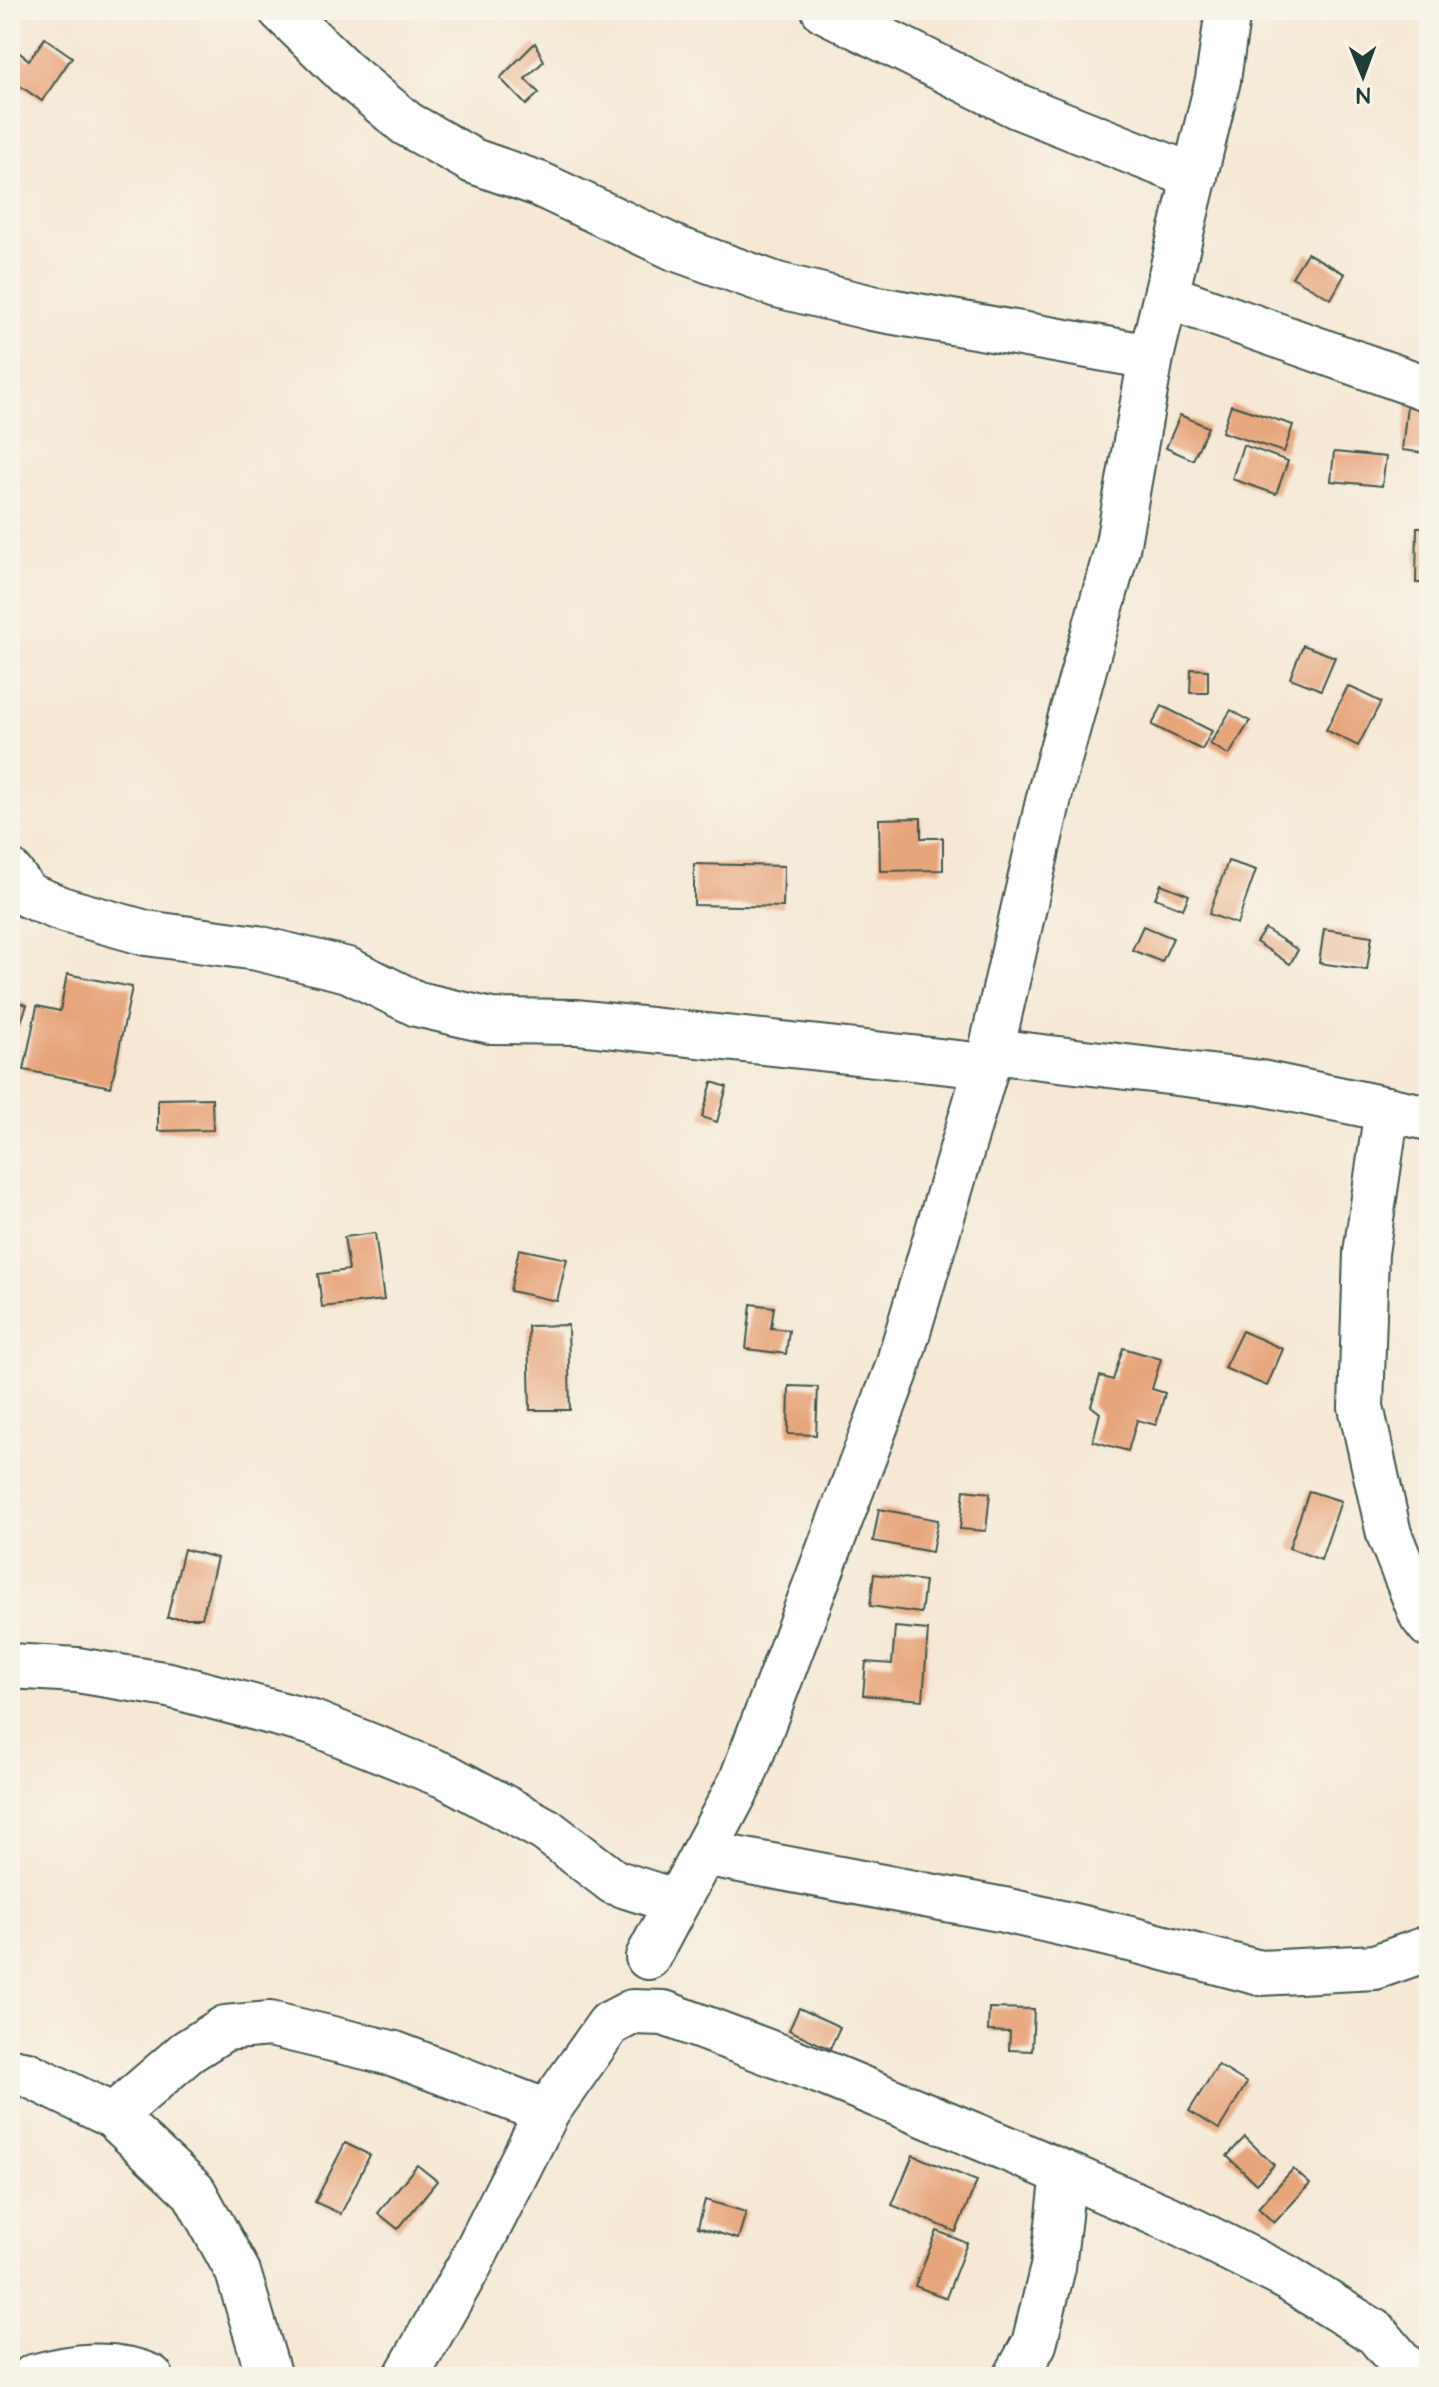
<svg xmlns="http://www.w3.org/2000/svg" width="1439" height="2387" font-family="'Architects Daughter',sans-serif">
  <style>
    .building { fill: #e7a57c }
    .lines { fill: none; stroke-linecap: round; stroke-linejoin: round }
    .minor-casing { stroke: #3f574c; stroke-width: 48 }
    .minor { stroke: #fff; stroke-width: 44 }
  </style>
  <rect width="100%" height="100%" fill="#f7f3e8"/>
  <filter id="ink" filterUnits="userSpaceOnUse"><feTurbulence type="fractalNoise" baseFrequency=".0125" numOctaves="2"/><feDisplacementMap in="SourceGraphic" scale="16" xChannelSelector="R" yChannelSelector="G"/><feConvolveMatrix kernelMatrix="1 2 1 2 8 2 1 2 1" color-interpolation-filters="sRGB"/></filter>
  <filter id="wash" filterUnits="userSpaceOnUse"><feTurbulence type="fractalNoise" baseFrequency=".006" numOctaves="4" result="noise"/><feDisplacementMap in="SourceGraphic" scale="32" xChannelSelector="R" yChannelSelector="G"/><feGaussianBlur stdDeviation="1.8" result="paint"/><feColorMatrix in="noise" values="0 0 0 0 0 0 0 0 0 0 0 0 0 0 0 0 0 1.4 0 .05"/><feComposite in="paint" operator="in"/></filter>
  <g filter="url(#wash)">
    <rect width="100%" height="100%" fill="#f6e8d5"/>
    <g id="blocks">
      <!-- building -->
      <g class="building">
        <path d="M 45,38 L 72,57 L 42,101 L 10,79 L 10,61 L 17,51 L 29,60 Z"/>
        <path d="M 535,43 L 544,61 L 525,79 L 539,93 L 526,105 L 500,78 Z"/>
        <path d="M 1307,253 L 1345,274 L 1331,299 L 1292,277 Z"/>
        <path d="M 1231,405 L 1293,425 L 1284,452 L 1222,432 Z"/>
        <path d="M 1407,405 L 1429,407 L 1425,453 L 1402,450 Z"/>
        <path d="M 1180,415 L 1208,427 L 1193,460 L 1166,448 Z"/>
        <path d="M 1243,445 L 1288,461 L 1276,494 L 1232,479 Z"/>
        <path d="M 1334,452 L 1386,457 L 1382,486 L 1331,481 Z"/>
        <path d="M 1417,527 L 1429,527 L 1429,583 L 1416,583 Z"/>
        <path d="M 1303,645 L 1335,657 L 1321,690 L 1290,678 Z"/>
        <path d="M 1191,669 L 1208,670 L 1208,693 L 1190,693 Z"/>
        <path d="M 1348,686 L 1381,702 L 1358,746 L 1326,730 Z"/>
        <path d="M 1162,706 L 1212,731 L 1202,750 L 1152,725 Z"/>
        <path d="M 1231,710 L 1250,721 L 1229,755 L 1210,744 Z"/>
        <path d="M 921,818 L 921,838 L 943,838 L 943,870 L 880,871 L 879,819 Z"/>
        <path d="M 1228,861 L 1256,870 L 1237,924 L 1209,914 Z"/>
        <path d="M 694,864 L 784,866 L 783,907 L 694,905 Z"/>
        <path d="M 1161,884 L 1189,895 L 1183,909 L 1155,898 Z"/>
        <path d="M 1143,926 L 1173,938 L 1162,962 L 1132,950 Z"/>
        <path d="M 1265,929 L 1298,950 L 1290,964 L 1256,942 Z"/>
        <path d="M 1324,929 L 1372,936 L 1367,970 L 1319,963 Z"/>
        <path d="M 67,974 L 132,987 L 111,1087 L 24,1070 L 37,1006 L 60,1011 Z"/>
        <path d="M 10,999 L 27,1005 L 10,1052 Z"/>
        <path d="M 712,1082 L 727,1087 L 717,1122 L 702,1117 Z"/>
        <path d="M 212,1098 L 213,1130 L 158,1131 L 158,1099 Z"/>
        <path d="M 375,1233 L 384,1300 L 322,1307 L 318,1274 L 349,1270 L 344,1237 Z"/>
        <path d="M 519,1249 L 567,1259 L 557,1301 L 510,1291 Z"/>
        <path d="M 1423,1251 L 1429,1252 L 1429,1306 L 1422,1306 Z"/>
        <path d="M 751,1304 L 774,1307 L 771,1328 L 789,1330 L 786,1354 L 746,1349 Z"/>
        <path d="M 568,1325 L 570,1410 L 530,1410 L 528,1326 Z"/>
        <path d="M 1242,1331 L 1283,1349 L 1267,1386 L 1224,1368 Z"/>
        <path d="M 1123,1348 L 1161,1359 L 1152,1389 L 1165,1393 L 1156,1425 L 1137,1420 L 1128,1451 L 1093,1441 L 1100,1413 L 1091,1406 L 1100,1376 L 1113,1380 Z"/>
        <path d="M 789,1386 L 818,1387 L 816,1435 L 788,1434 Z"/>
        <path d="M 964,1490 L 990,1493 L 986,1531 L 960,1529 Z"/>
        <path d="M 1309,1491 L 1341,1501 L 1321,1560 L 1289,1548 Z"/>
        <path d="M 879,1509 L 938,1520 L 932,1552 L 873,1541 Z"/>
        <path d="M 184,1549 L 217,1558 L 202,1618 L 167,1618 Z"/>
        <path d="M 874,1574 L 925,1581 L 921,1613 L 870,1606 Z"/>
        <path d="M 895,1627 L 928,1630 L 923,1700 L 863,1695 L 866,1662 L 892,1664 Z"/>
        <path d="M 799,2008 L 840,2027 L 830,2049 L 789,2030 Z"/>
        <path d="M 989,2008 L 1034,2009 L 1032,2051 L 1009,2050 L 1010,2032 L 988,2031 Z"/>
        <path d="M 1218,2065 L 1247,2083 L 1219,2129 L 1189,2111 Z"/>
        <path d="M 1245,2137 L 1274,2165 L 1256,2184 L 1227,2156 Z"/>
        <path d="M 345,2143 L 370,2155 L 341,2214 L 315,2202 Z"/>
        <path d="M 913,2155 L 977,2181 L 956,2232 L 892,2205 Z"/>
        <path d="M 417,2165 L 437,2181 L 398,2229 L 378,2213 Z"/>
        <path d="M 1293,2169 L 1310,2184 L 1274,2223 L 1258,2208 Z"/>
        <path d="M 705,2200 L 746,2212 L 738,2239 L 698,2227 Z"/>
        <path d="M 937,2231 L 967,2243 L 946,2298 L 915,2286 Z"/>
      </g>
    </g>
  </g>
  <g filter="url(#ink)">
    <use href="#blocks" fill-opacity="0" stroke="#3f574c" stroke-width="2"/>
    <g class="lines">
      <defs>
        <g id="minor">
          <path d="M 281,10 L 346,73 L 407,124 L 473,161 L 539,184 L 677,249 L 777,285 L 872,308 L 1151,357"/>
          <path d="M 824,10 L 1017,106 L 1195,177"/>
          <path d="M 1166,296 L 1429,389"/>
          <path d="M 10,872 L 27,895 L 64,910 L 146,933 L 257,948 L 348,970 L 417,1004 L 491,1021 L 577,1022 L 986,1066"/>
          <path d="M 991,1051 L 1261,1083 L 1429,1118"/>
          <path d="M 1387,1109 L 1366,1253 L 1361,1407 L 1389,1534 L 1422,1616 L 1429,1625"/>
          <path d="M 10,1666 L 77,1670 L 169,1685 L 313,1723 L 448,1777 L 546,1830 L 614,1882 L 677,1902"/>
          <path d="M 703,1853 L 1004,1910 L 1130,1939 L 1260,1973 L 1375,1967 L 1429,1948"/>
          <path d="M 648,1957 L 741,1782 L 896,1372 L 991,1051 L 1051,789 L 1117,549 L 1151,357 L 1218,80 L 1228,10"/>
          <path d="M 10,2071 L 27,2074 L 113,2116 L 194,2192 L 238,2272 L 269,2377"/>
          <path d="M 113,2116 L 187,2052 L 225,2028 L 270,2024 L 395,2054 L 547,2112"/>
          <path d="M 33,2377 C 72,2366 113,2360 151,2377"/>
          <path d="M 406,2377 L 469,2266 L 547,2112 L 609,2024 L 632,2012 L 664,2013 L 829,2075 L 1015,2152 L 1174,2221 L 1284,2276 L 1376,2333 L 1413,2377"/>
          <path d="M 1016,2377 L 1034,2344 L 1053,2267 L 1064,2173"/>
        </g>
      </defs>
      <!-- minor casing -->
      <use href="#minor" class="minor-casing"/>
      <!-- minor -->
      <use href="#minor" class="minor"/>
    </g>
  </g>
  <!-- margin -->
  <rect width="1439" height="2387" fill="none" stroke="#f7f3e8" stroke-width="40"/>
  <!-- north arrow -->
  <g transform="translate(1363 76) rotate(179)" stroke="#f7f3e8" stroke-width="6" paint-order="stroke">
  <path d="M0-6L14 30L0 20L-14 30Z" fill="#1f3d34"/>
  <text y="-12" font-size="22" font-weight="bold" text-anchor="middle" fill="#1f3d34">N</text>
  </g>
</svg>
